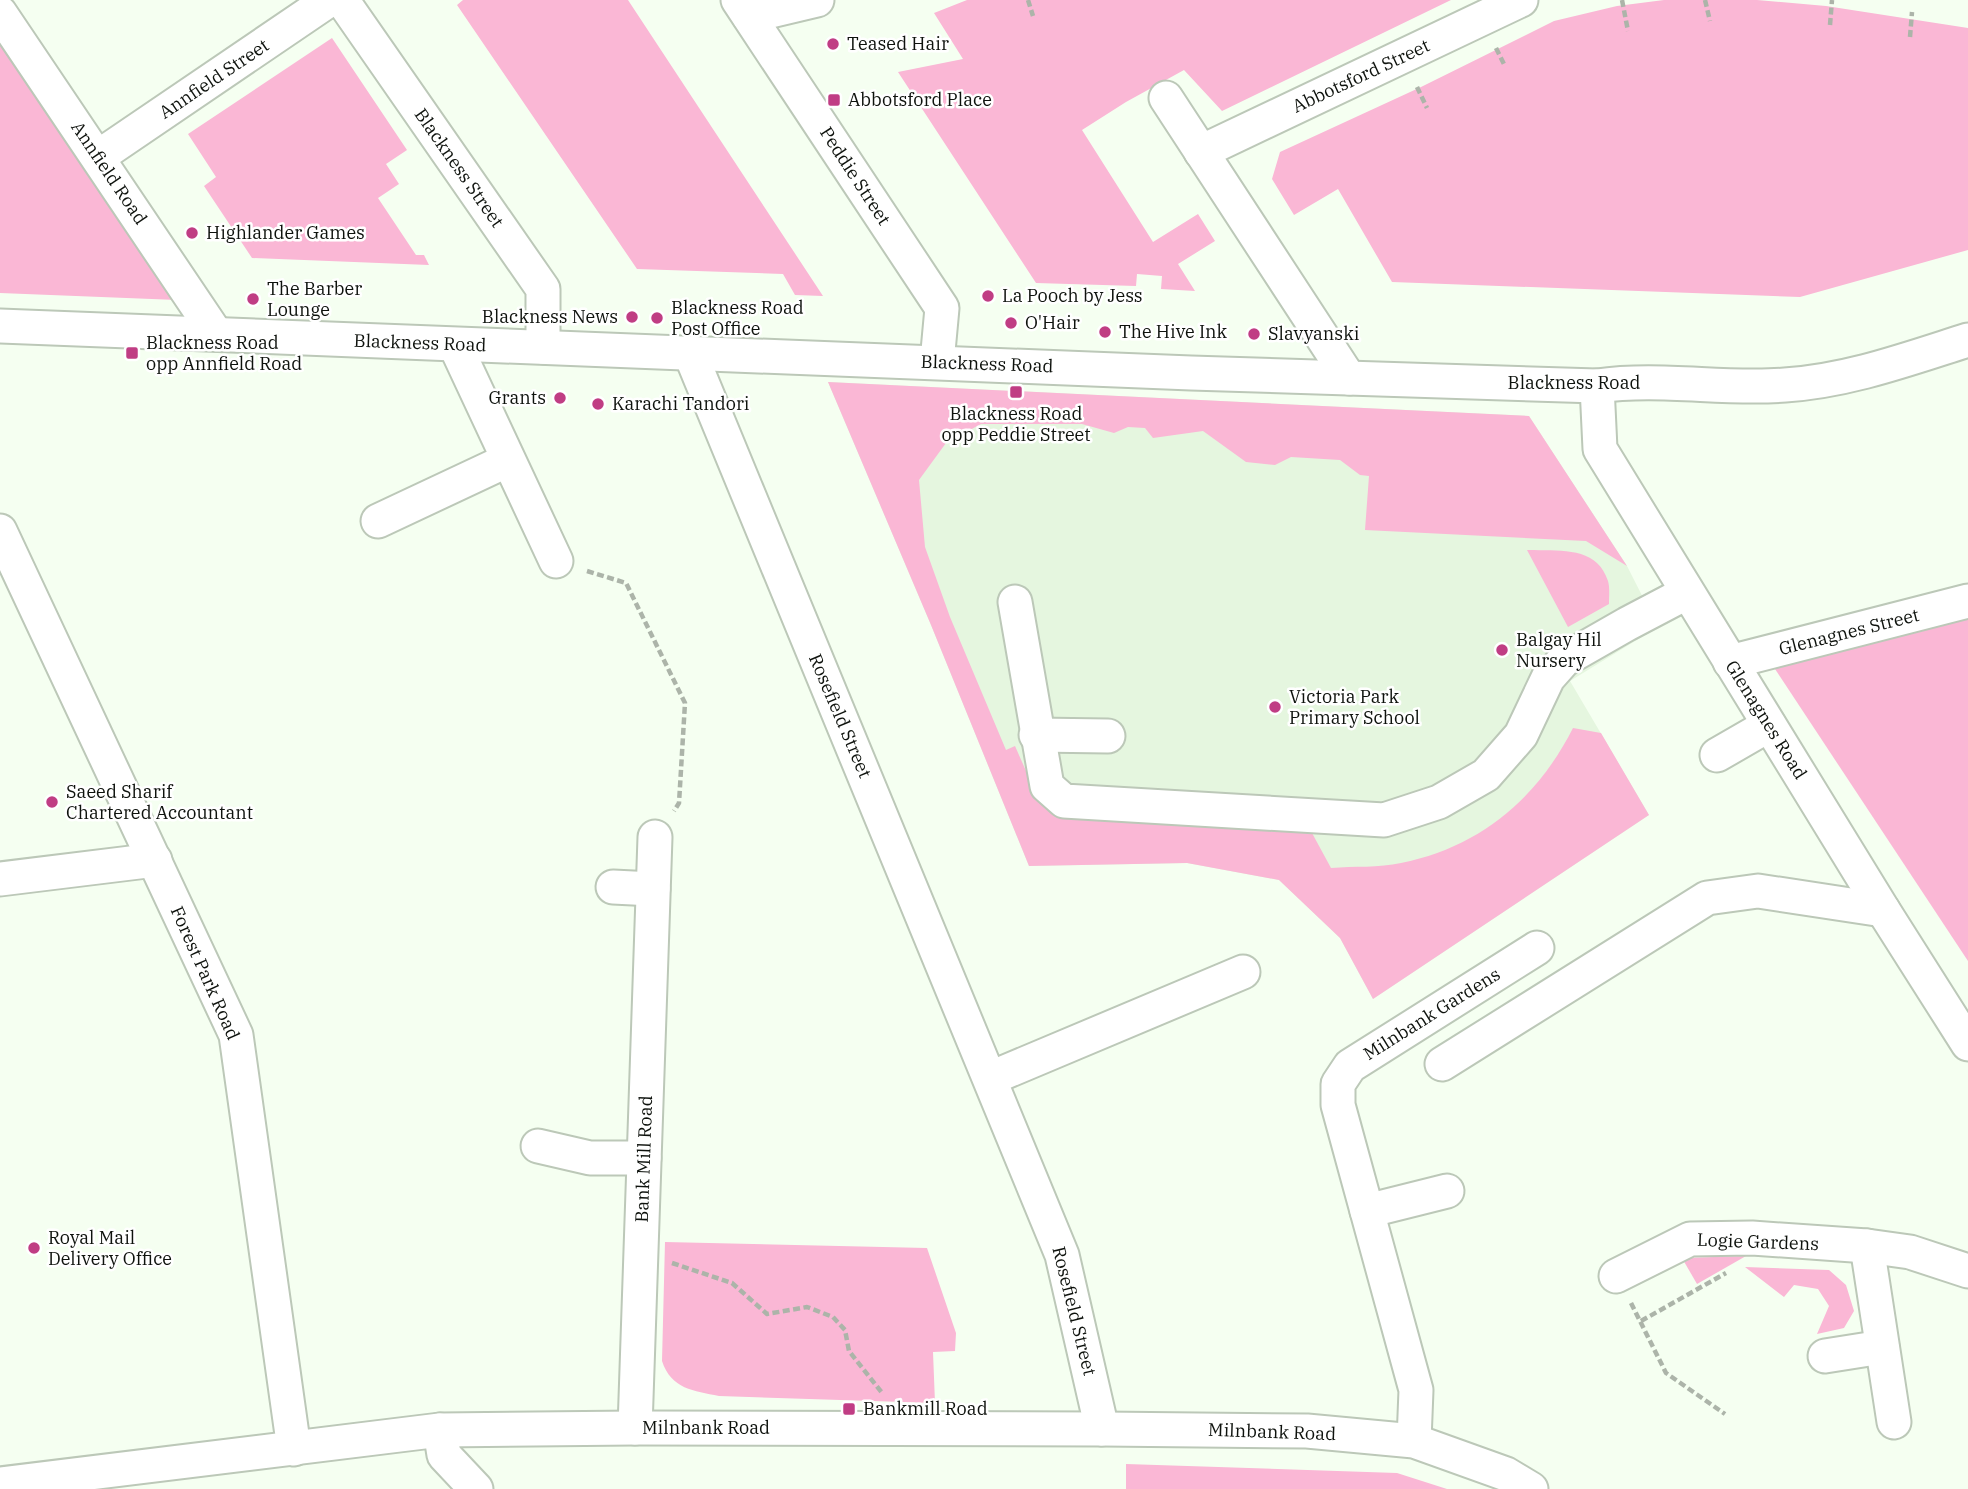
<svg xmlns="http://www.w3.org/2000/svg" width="1968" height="1489" font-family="'IBM Plex Serif',serif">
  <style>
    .built { fill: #e5f6df }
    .green { fill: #fab7d5 }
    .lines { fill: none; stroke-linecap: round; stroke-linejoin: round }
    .minor-casing { stroke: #bcc8b8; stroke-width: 37 }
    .path { stroke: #acb4a9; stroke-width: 4.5; stroke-dasharray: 7 3.5; stroke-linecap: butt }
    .minor { stroke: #fff; stroke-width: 33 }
    .poi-dot { fill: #c03d84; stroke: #fff; stroke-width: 2.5 }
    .labels { text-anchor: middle; stroke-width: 5; stroke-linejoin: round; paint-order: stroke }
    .poi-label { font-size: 18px; fill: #0e120d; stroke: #fff; text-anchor: start }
    .street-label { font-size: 18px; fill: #0e120d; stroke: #fff }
  </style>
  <rect width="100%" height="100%" fill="#f5fff1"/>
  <!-- built -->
  <path class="built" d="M 828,382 L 1529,416 L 1627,566 L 1658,627 L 1570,681 L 1649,815 L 1373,999 L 1340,938 L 1279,880 L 1187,863 L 1029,866 L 931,625 Z"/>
  <!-- green -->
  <g class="green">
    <path d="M 463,0 L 628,0 L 823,296 L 795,295 L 783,274 L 637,269 L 457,5 Z"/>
    <path d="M 967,0 L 1451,0 L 1222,111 L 1184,70 L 1126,102 L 1082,130 L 1153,242 L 1198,214 L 1215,241 L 1178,264 L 1195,291 L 1161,289 L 1162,276 L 1137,274 L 1136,286 L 1036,283 L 898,72 L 963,59 L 934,13 Z"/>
    <path d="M 1664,0 L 1757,0 L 1826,6 L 1968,28 L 1968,250 L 1800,297 L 1392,282 L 1338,189 L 1294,215 L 1272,179 L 1280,152 L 1421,87 L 1554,21 L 1617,6 Z"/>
    <path d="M 332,38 L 407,150 L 386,164 L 399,184 L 378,198 L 416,255 L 424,255 L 429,265 L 252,258 L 204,186 L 216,177 L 188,134 Z"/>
    <path d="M 0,41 L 177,300 L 0,293 Z"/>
    <path d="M 828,382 L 1529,416 L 1627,566 L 1586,541 L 1365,530 L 1369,476 L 1360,475 L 1340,460 L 1291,457 L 1275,465 L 1246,462 L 1203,431 L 1153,438 L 1145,428 L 1128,427 L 1114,433 L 1082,424 L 981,424 L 946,443 L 919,480 L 925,547 L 950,617 L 1006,750 L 1015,746 L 1037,796 L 1078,818 L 1312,833 L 1331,868 C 1354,866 1379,868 1401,863 C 1480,847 1537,799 1573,728 L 1601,733 L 1649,815 L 1373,999 L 1340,938 L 1279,880 L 1187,863 L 1029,866 L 931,625 Z"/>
    <path d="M 1527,550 C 1557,551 1597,545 1608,581 C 1610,588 1609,597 1609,604 L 1568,627 Z"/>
    <path d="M 1968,613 L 1968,961 L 1773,666 Z"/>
    <path d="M 665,1242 L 927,1248 L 956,1333 L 955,1351 L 933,1352 L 935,1403 L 719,1396 C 694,1391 671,1389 662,1361 Z"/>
    <path d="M 1746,1256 L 1697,1284 L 1682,1258 Z"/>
    <path d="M 1745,1267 L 1829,1270 L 1846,1285 L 1854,1311 L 1844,1328 L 1817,1334 L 1829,1306 L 1818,1289 L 1794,1285 L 1784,1297 Z"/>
    <path d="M 1126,1464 L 1397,1473 L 1447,1489 L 1126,1489 Z"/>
  </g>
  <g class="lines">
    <defs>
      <g id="minor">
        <path d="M 342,0 L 543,289 L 543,347"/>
        <path d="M 738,0 L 942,308 L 937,362"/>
        <path d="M 0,13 L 216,334"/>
        <path d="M 749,16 L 817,0"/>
        <path d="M 1166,98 L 1349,378"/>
        <path d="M 1201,152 L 1521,0"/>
        <path d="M 98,157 L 329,0"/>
        <path d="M 0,326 L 1191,373 L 1597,386 C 1660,377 1723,390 1785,385 C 1848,381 1908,359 1968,340"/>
        <path d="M 455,345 L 556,561"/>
        <path d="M 690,353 L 1062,1255 L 1102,1429"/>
        <path d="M 1597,386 L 1600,449 L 1883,910 L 1968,1044"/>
        <path d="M 378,521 L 508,460"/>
        <path d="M 0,531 L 236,1035 L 294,1449"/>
        <path d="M 1015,602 L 1047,786 L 1064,801 L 1384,820 L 1439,802 L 1486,775 L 1521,735 L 1548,678 L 1564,660 L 1627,624 L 1686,593"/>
        <path d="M 1730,662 L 1968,601"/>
        <path d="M 1036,735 L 1108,736"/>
        <path d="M 1717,755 L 1769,725"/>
        <path d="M 0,879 L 155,860"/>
        <path d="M 613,887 L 653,889"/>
        <path d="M 1442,1064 L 1707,898 L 1758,891 L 1883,910"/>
        <path d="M 991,1078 L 1243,972"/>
        <path d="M 538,1146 L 590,1158 L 644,1158"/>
        <path d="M 1367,1211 L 1447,1191"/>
        <path d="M 1867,1246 L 1894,1422"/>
        <path d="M 1616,1276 L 1690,1239 L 1752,1238 L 1867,1246 L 1910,1252 L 1968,1271"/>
        <path d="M 1825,1356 L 1882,1347"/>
        <path d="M 635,1428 L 655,837"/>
        <path d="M 440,1430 L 444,1455 L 476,1489"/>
        <path d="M 1414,1441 L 1416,1390 L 1338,1105 L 1338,1084 L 1350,1066 L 1537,948"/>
        <path d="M 0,1484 L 440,1430 L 635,1428 L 1102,1429 L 1307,1431 L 1414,1441 L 1506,1474 L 1531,1489"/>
      </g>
    </defs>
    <!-- minor casing -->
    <use href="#minor" class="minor-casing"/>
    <!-- path -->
    <g class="path">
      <path d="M 1028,0 L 1033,16"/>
      <path d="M 1622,0 L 1628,31"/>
      <path d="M 1705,0 L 1710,21"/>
      <path d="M 1830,25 L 1832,0"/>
      <path d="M 1910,37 L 1912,12"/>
      <path d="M 1496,48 L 1505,66"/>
      <path d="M 1417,87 L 1427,108"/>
      <path d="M 587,571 L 626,583 L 685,703 L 679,803 L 674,811"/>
      <path d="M 672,1263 L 732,1283 L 767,1314 L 807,1307 L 833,1317 L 845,1330 L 849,1351 L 883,1394"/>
      <path d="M 1631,1303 L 1666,1373 L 1725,1414"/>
      <path d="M 1641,1321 L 1726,1273"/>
    </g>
    <!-- minor -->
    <use href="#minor" class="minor"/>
  </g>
  <!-- markers -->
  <g class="poi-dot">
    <circle cx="833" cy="44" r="7"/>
    <rect x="827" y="93" width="14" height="14" rx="3.5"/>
    <circle cx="192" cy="233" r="7"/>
    <circle cx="988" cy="296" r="7"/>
    <circle cx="253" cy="299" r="7"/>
    <circle cx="632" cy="317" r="7"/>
    <circle cx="657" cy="318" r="7"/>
    <circle cx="1011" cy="323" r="7"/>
    <circle cx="1105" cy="332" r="7"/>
    <circle cx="1254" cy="334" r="7"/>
    <rect x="125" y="346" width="14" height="14" rx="3.5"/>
    <rect x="1009" y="385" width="14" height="14" rx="3.5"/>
    <circle cx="560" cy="398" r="7"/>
    <circle cx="598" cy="404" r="7"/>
    <circle cx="1502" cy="650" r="7"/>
    <circle cx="1275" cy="707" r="7"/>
    <circle cx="52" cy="802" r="7"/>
    <circle cx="34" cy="1248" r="7"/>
    <rect x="842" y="1402" width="14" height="14" rx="3.5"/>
  </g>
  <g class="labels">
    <!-- poi labels -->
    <g class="poi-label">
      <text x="847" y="50">Teased Hair</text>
      <text x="848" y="106">Abbotsford Place</text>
      <text x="206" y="239">Highlander Games</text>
      <text x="267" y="295">The Barber<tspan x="267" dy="21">Lounge</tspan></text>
      <text x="1002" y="302">La Pooch by Jess</text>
      <text x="671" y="314">Blackness Road<tspan x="671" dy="21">Post Office</tspan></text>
      <text x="618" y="323" text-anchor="end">Blackness News</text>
      <text x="1025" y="329">O'Hair</text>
      <text x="1119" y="338">The Hive Ink</text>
      <text x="1268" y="340">Slavyanski</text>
      <text x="146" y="349">Blackness Road<tspan x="146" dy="21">opp Annfield Road</tspan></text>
      <text x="546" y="404" text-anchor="end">Grants</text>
      <text x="612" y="410">Karachi Tandori</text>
      <text x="1016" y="420" text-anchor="middle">Blackness Road<tspan x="1016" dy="21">opp Peddie Street</tspan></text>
      <text x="1516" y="646">Balgay Hil<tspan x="1516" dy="21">Nursery</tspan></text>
      <text x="1289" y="703">Victoria Park<tspan x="1289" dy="21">Primary School</tspan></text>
      <text x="66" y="798">Saeed Sharif<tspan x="66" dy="21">Chartered Accountant</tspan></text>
      <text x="48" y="1244">Royal Mail<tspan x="48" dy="21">Delivery Office</tspan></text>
      <text x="863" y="1415">Bankmill Road</text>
    </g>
    <!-- street labels -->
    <g class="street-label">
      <text transform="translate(1361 76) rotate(-25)" y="6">Abbotsford Street</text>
      <text transform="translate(214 79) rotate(-34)" y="6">Annfield Street</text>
      <text transform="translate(459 168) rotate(55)" y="6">Blackness Street</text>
      <text transform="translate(109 173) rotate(56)" y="6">Annfield Road</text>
      <text transform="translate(855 176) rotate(57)" y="6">Peddie Street</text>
      <text transform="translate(420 343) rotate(2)" y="6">Blackness Road</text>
      <text transform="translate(987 364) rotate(2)" y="6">Blackness Road</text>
      <text x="1574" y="389">Blackness Road</text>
      <text transform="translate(1849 632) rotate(-14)" y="6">Glenagnes Street</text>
      <text transform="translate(840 716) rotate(67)" y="6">Rosefield Street</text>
      <text transform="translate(1766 720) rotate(58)" y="6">Glenagnes Road</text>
      <text transform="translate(205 973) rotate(66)" y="6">Forest Park Road</text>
      <text transform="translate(1432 1014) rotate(-32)" y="6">Milnbank Gardens</text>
      <text transform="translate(644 1159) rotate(-88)" y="6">Bank Mill Road</text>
      <text transform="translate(1758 1242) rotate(2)" y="6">Logie Gardens</text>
      <text transform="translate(1074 1311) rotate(76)" y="6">Rosefield Street</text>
      <text x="706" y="1434">Milnbank Road</text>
      <text transform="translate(1272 1432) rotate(2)" y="6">Milnbank Road</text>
    </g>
  </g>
</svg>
